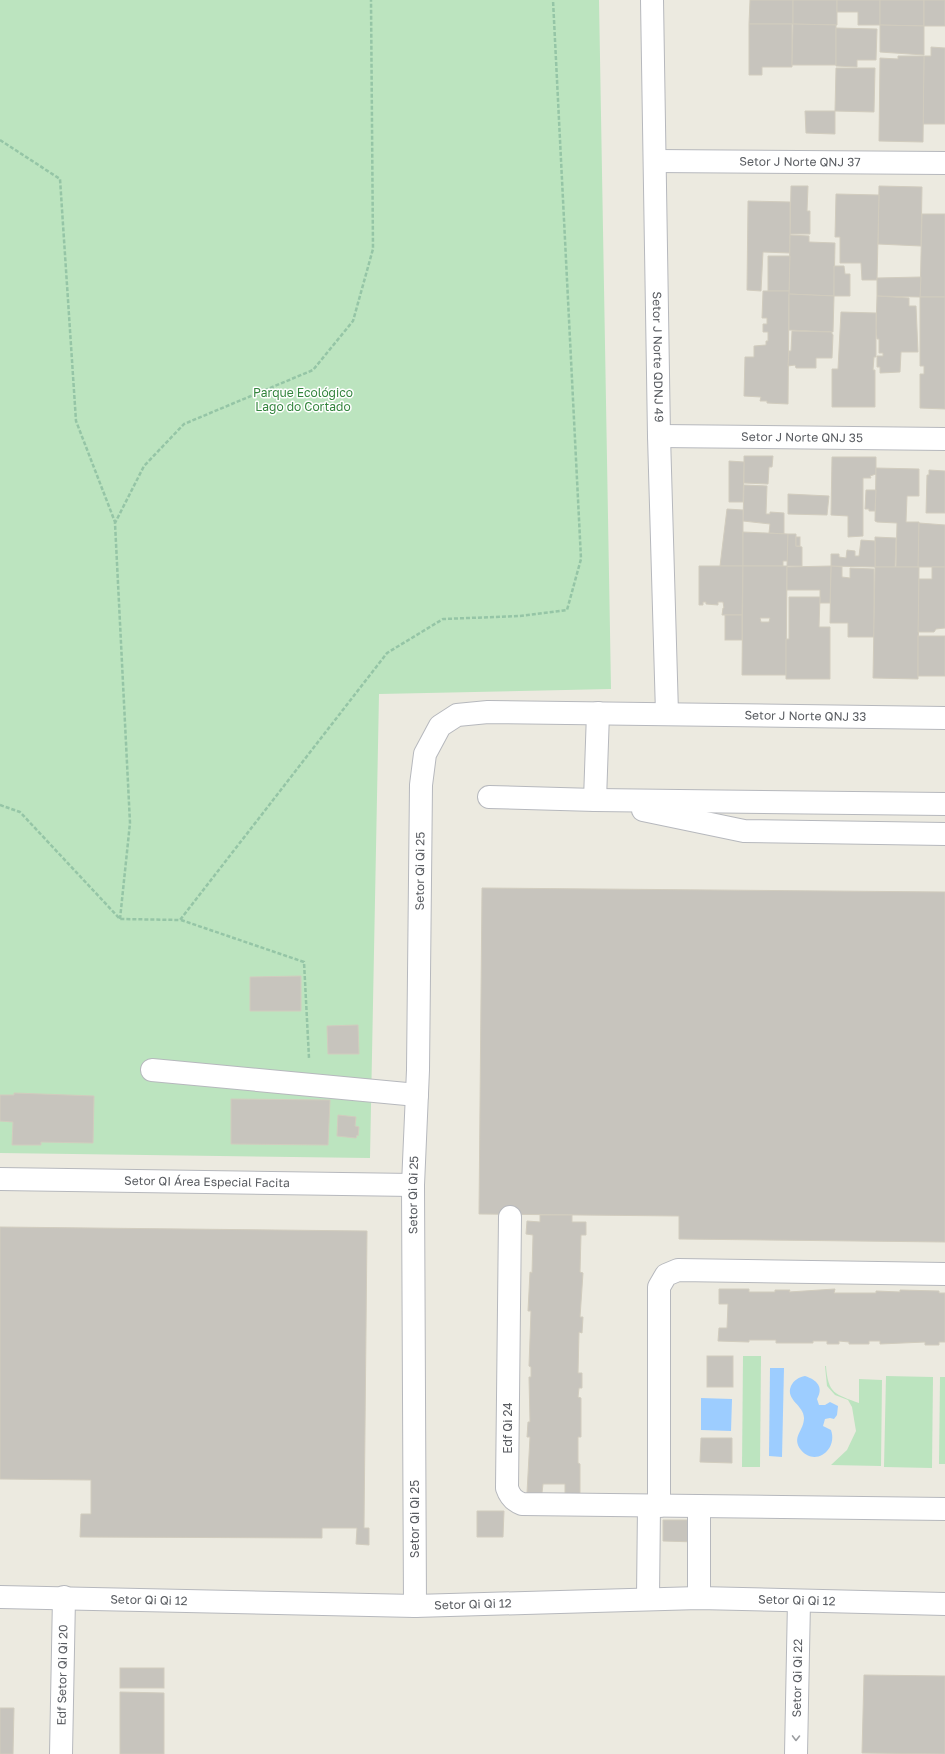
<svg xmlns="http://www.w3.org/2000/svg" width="945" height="1754" font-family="'Golos Text',sans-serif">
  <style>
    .green { fill: #bce4bf }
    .water { fill: #9dcdff }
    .building { fill: #c7c4bd; stroke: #d1ccbe; fill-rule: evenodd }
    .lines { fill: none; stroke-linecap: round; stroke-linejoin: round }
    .minor-casing { stroke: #b6b8bd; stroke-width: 24 }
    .path { stroke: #95c5a6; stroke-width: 2.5; stroke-dasharray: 4 2; stroke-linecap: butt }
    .minor { stroke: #fff; stroke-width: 22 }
    .oneway { stroke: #9b9da0 }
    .labels { text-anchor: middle; stroke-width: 3; stroke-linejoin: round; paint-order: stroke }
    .street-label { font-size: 12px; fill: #595c61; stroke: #fff }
    .park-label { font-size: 12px; fill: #34853e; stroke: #fff }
  </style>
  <rect width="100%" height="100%" fill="#eceae0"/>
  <!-- green -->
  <g class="green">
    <path d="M 0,0 L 599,0 L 611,689 L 379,694 L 370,1158 L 0,1153 Z"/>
    <path d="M 743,1356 L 761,1356 L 760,1467 L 742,1467 Z"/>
    <path d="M 825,1366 L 826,1366 C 828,1394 835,1394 859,1403 L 859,1379 L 882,1380 L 881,1466 L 831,1465 L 847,1450 L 856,1431 L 852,1407 L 848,1400 L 835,1395 L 827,1386 Z"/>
    <path d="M 886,1376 L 933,1377 L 932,1468 L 884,1467 Z"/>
    <path d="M 940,1377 L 945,1377 L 945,1464 L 939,1464 Z"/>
  </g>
  <!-- water -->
  <g class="water">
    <path d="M 770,1368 L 784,1368 L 782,1457 L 769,1456 Z"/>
    <path d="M 805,1376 C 817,1380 824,1387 817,1399 L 819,1405 L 825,1405 L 830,1402 L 838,1406 L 837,1415 L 834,1419 L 830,1418 L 825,1419 L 823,1426 L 831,1430 C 838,1450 815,1467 801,1450 C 791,1437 804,1431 804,1418 C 804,1405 785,1400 791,1386 C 794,1380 799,1377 805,1376 Z"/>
    <path d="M 701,1398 L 732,1399 L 731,1431 L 701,1430 Z"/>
  </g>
  <!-- building -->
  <g class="building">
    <path d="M 750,0 L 793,0 L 793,24 L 749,24 Z"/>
    <path d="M 793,0 L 837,0 L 837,25 L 793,24 Z"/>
    <path d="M 837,0 L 880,0 L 880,25 L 858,25 L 858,12 L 837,12 Z"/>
    <path d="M 880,0 L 924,0 L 924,26 L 880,25 Z"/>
    <rect x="924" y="0" width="21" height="26"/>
    <path d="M 749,24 L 792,24 L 792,67 L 762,67 L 762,75 L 749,75 Z"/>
    <path d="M 793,24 L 836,25 L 836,65 L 792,65 Z"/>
    <path d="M 880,25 L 924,26 L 924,55 L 880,52 Z"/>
    <path d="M 836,28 L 877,29 L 876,60 L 857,60 L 857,67 L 836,66 Z"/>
    <path d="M 931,47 L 945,48 L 945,124 L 923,124 L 924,56 L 931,56 Z"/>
    <path d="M 898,56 L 924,56 L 923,142 L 879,141 L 880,58 L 898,59 Z"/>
    <path d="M 836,68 L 875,68 L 874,112 L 835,111 Z"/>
    <path d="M 805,111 L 835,111 L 835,134 L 806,133 Z"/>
    <path d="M 791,186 L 808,186 L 807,211 L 810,211 L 810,234 L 790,234 Z"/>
    <path d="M 879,186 L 922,187 L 921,246 L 878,244 Z"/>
    <path d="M 836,194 L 879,195 L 877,280 L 862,280 L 861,263 L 840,263 L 840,237 L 835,237 Z"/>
    <path d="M 748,201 L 790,202 L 790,253 L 763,252 L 761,291 L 747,290 Z"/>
    <path d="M 922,214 L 945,214 L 945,297 L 920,297 Z"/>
    <path d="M 790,235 L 809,236 L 809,242 L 835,243 L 834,296 L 789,294 Z"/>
    <path d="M 768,256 L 790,256 L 789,291 L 768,291 Z"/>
    <path d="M 834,266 L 844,266 L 845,274 L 850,274 L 850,296 L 834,296 Z"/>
    <path d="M 921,277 L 920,297 L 877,296 L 877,278 Z"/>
    <path d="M 763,291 L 789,291 L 788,404 L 767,403 L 767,401 L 760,401 L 761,397 L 744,396 L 745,357 L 754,357 L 754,346 L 766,345 L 766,341 L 768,341 L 768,332 L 763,332 L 763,324 L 767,324 L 767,318 L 762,318 Z"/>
    <path d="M 789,294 L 834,296 L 833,332 L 789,330 Z"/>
    <path d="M 877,296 L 909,298 L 909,306 L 916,306 L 918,352 L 901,352 L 900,372 L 880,373 L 880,367 L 877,367 L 877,356 L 883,356 L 883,353 L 879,353 L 879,339 L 877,339 L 876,328 Z"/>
    <path d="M 920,297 L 945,297 L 945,409 L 920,408 L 920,374 L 924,374 L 924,366 L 920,366 Z"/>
    <path d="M 841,312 L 876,313 L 876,357 L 874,357 L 873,370 L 875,370 L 875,407 L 832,407 L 832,369 L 838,369 Z"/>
    <path d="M 792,331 L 831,332 L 833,335 L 832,358 L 816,358 L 816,368 L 796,368 L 795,365 L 788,366 L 789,351 L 791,351 Z"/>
    <path d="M 744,456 L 773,456 L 772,467 L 769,467 L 768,484 L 744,483 Z"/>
    <path d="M 832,457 L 876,457 L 876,474 L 870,476 L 871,478 L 863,478 L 863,536 L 848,537 L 848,516 L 831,515 Z"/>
    <path d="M 729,461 L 744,462 L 743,502 L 729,502 Z"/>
    <path d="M 876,468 L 919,469 L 919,496 L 907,496 L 906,522 L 919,522 L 919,567 L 896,567 L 897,523 L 877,522 L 875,521 Z"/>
    <path d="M 929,470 L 945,471 L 945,513 L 926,513 L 927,475 L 929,475 Z"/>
    <path d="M 744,485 L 767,486 L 766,514 L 770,514 L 770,512 L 784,513 L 784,534 L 769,533 L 770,524 L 743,521 Z"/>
    <path d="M 866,490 L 876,490 L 875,511 L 869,511 L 869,509 L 865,509 Z"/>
    <path d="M 788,494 L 829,496 L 827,515 L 788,514 Z"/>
    <path d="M 727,509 L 743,510 L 743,566 L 720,566 Z"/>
    <path d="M 919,523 L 945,525 L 945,567 L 918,567 Z"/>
    <path d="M 743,532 L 788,534 L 788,561 L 783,561 L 783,566 L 743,566 Z"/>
    <path d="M 788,534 L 796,534 L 796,546 L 802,547 L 802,566 L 787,566 Z"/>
    <rect x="796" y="537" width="4" height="9"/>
    <path d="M 875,537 L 896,538 L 895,567 L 875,567 Z"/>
    <path d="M 861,540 L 875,541 L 875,567 L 831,566 L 831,554 L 839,554 L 839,557 L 846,558 L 847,550 L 855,551 L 855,556 L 859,556 Z"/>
    <path d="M 699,566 L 743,566 L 742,615 L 722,615 L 723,608 L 724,608 L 723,602 L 718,602 L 718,605 L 706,604 L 706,602 L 703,602 L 703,605 L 699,605 Z"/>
    <path d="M 743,566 L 787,566 L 786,675 L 742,675 ZM 760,618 L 770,618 L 769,622 L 761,622 Z"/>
    <path d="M 831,566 L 842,567 L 842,577 L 850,578 L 850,568 L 874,569 L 874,637 L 848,637 L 848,623 L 830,623 Z"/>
    <path d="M 787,567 L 831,566 L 830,603 L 820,603 L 820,590 L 787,590 Z"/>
    <path d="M 875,567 L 919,567 L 918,679 L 873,678 Z"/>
    <path d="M 932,567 L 945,567 L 945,628 L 936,629 L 934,632 L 918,632 L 919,579 L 932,579 Z"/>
    <path d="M 789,597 L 820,597 L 819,627 L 830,627 L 830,679 L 786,679 L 786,639 L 789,639 Z"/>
    <rect x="725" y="615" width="17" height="25"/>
    <rect x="918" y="636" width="27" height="40"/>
    <path d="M 482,888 L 945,892 L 945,1242 L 679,1239 L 679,1216 L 479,1214 Z"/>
    <path d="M 301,976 L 301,1011 L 250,1011 L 250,977 Z"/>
    <path d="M 358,1025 L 359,1054 L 328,1054 L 327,1026 Z"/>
    <path d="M 14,1093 L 94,1096 L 93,1143 L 41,1142 L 41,1145 L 12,1145 L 13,1122 L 0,1121 L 0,1095 L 14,1095 Z"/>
    <path d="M 231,1099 L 330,1100 L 328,1145 L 231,1144 Z"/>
    <path d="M 338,1115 L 356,1117 L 355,1126 L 359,1127 L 358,1136 L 357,1135 L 356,1138 L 337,1136 Z"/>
    <path d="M 540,1215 L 572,1215 L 572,1222 L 586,1222 L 586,1235 L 581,1235 L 580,1272 L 583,1273 L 580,1317 L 583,1317 L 582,1333 L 579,1332 L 578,1373 L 582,1373 L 582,1388 L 579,1388 L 578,1397 L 581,1398 L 581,1437 L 578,1437 L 578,1463 L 580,1464 L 580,1494 L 565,1494 L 565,1484 L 543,1484 L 542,1493 L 527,1493 L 530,1437 L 527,1437 L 528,1422 L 530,1422 L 529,1377 L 531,1377 L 531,1367 L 529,1366 L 531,1311 L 528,1311 L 530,1272 L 532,1273 L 533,1235 L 526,1234 L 527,1221 L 540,1222 Z"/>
    <path d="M 0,1227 L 367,1231 L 364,1528 L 369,1528 L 369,1545 L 356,1544 L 357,1528 L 322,1528 L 322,1538 L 80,1537 L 81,1514 L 91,1514 L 91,1480 L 0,1479 Z"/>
    <path d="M 719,1289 L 749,1289 L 749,1292 L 775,1292 L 775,1290 L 790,1290 L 789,1292 L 835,1289 L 834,1293 L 876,1293 L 876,1291 L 900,1292 L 900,1290 L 939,1291 L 939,1293 L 945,1293 L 945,1342 L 939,1342 L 939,1345 L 925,1345 L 925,1342 L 880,1344 L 880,1341 L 869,1341 L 869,1344 L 849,1344 L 849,1342 L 839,1341 L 839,1344 L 827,1344 L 827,1341 L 813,1341 L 813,1343 L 776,1343 L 776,1340 L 749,1340 L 749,1342 L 718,1341 L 719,1328 L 727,1328 L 728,1304 L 719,1304 Z"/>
    <rect x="707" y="1356" width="26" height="31"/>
    <path d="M 701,1438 L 732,1438 L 732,1463 L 700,1462 Z"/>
    <path d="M 477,1511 L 504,1511 L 503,1537 L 477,1537 Z"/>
    <path d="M 663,1520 L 696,1520 L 696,1542 L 663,1541 Z"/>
    <rect x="120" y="1668" width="44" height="20"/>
    <path d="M 864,1675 L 945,1676 L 945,1754 L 862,1753 Z"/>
    <path d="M 120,1692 L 164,1693 L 164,1754 L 120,1754 Z"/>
    <path d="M 0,1708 L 14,1708 L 13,1754 L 0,1754 Z"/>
  </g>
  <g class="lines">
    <defs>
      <g id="minor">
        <path id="s1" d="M 652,0 L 659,436 L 667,713"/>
        <path id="s2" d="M 655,161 L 945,163"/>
        <path id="s3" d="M 659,436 L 945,439"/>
        <path d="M 489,797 L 595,800 L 945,804"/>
        <path d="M 595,800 L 598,713"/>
        <path d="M 643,810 L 744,831 L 945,834"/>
        <path d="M 152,1070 L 417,1095"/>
        <path id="s4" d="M 0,1179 L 413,1185"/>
        <path d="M 510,1217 L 507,1488 C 510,1497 514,1501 522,1504 L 945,1509"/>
        <path d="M 659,1506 L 659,1287 L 666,1275 L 678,1270 L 945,1274"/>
        <path d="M 699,1506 L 699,1598"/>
        <path id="s5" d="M 0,1597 L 415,1606 L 699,1598 L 945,1604"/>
        <path d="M 648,1598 L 649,1506"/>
        <path id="s6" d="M 415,1606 L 413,1185 L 418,1070 L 421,785 L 425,754 L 440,726 L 457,715 L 488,712 L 945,718"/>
        <path id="s7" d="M 61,1754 L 64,1597"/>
        <path id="s8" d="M 796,1754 L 799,1601"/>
      </g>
    </defs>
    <!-- minor casing -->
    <use href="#minor" class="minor-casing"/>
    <!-- path -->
    <g class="path">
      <path d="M 0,140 L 60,179 L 76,421 L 115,522"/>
      <path d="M 0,805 L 20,812 L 120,919 L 180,920 L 387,653 L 443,619 L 520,616 L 567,610 L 581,559 L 553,0"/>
      <path d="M 120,919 L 130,823 L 115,523 L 144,466 L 184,424 L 313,370 L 353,321 L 373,249 L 371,0"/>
      <path d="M 181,920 L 304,962 L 309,1058"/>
    </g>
    <!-- minor -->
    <use href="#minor" class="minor"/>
  </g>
  <!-- one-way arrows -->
  <defs><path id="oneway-chevron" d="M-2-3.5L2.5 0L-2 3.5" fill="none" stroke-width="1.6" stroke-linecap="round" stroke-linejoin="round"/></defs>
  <use class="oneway" href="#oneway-chevron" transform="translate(796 1738) rotate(91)"/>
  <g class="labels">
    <!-- street labels -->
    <g class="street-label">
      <text dy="4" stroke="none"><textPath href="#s2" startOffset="145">Setor J Norte QNJ 37</textPath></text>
      <text dy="4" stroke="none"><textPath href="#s1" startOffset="357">Setor J Norte QDNJ 49</textPath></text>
      <text dy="4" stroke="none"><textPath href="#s3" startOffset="143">Setor J Norte QNJ 35</textPath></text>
      <text dy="4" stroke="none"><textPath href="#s6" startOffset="1253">Setor J Norte QNJ 33</textPath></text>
      <text dy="4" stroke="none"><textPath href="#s6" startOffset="735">Setor Qi Qi 25</textPath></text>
      <text dy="4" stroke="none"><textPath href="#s4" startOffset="207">Setor QI Área Especial Facita</textPath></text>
      <text dy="4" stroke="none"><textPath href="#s6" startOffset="411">Setor Qi Qi 25</textPath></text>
      <text transform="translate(508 1428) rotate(-90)" y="4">Edf Qi 24</text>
      <text transform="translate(415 1519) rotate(-90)" y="4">Setor Qi Qi 25</text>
      <text dy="4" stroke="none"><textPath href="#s5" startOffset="149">Setor Qi Qi 12</textPath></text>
      <text dy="4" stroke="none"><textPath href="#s5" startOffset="797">Setor Qi Qi 12</textPath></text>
      <text dy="4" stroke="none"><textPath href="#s5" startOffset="473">Setor Qi Qi 12</textPath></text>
      <text dy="4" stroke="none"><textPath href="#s7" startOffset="79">Edf Setor Qi Qi 20</textPath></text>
      <text dy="4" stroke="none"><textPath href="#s8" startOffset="76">Setor Qi Qi 22</textPath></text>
    </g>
    <!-- park labels -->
    <g class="park-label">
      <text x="303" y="397">Parque Ecológico<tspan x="303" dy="14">Lago do Cortado</tspan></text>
    </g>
  </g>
</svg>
